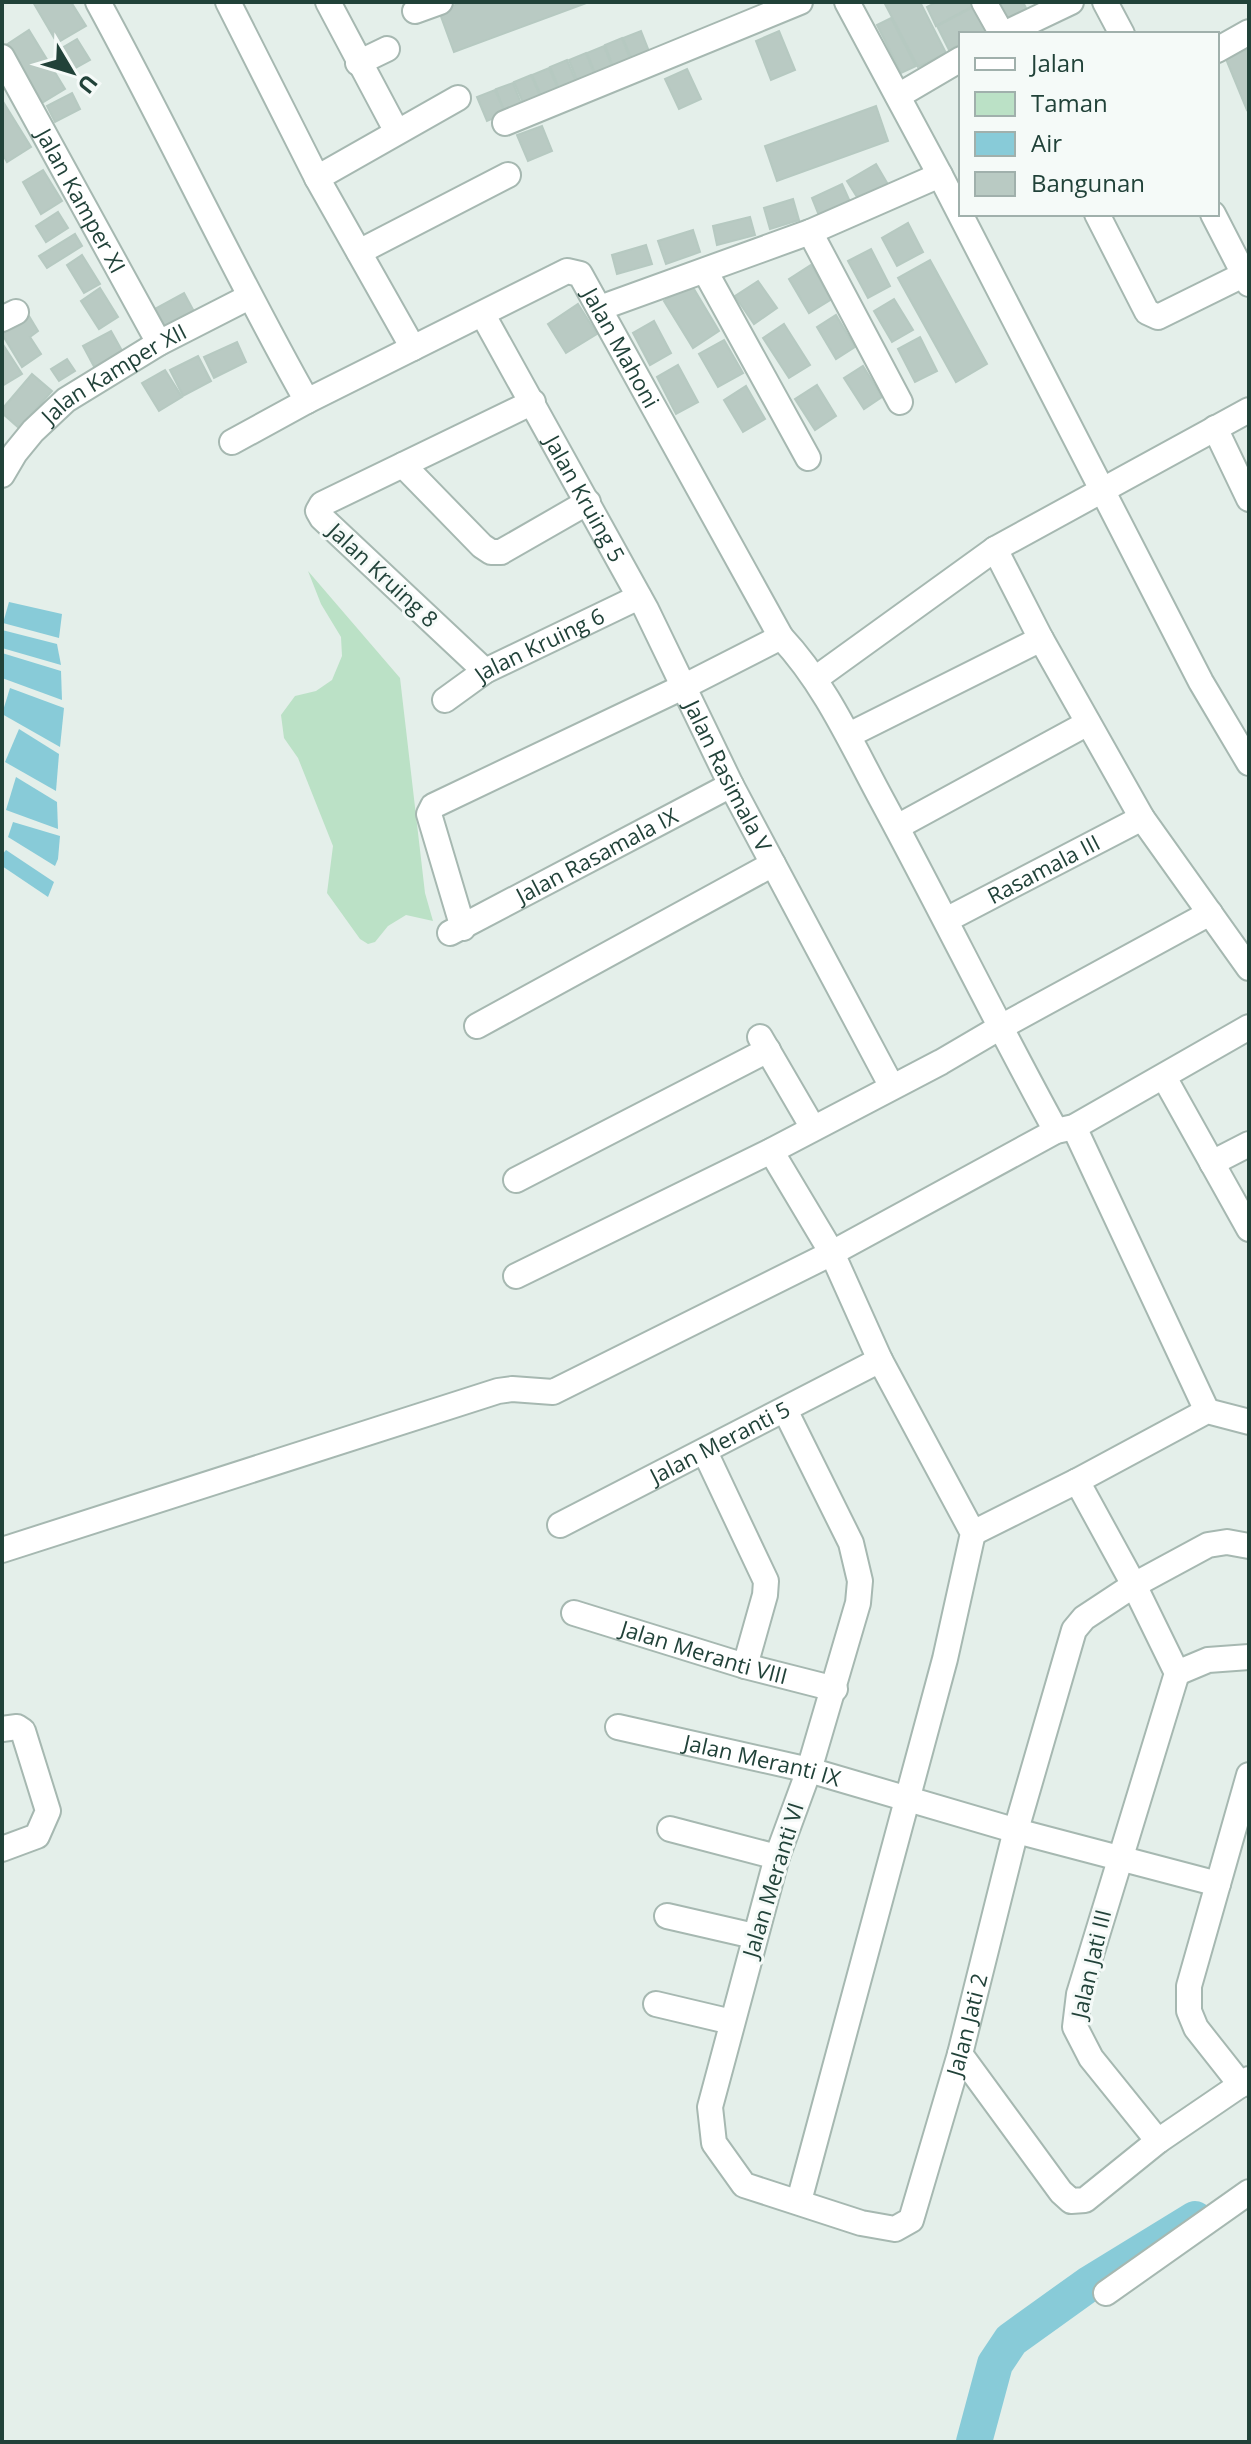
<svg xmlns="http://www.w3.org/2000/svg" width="1251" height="2444" font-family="'Open Sans',sans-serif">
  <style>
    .green { fill: #bbe1c6 }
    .water { fill: #88cbd8 }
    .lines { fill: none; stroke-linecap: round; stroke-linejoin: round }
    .river { stroke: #88cbd8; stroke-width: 36 }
    .building { fill: #b9cac3; stroke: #b6c9c1; stroke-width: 2 }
    .minor-casing { stroke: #a6b8b1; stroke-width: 28 }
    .minor { stroke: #fff; stroke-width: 24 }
    .labels { text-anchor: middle; stroke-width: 6; stroke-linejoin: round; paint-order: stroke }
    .street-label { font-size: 22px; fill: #214239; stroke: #f5faf8 }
  </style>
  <rect width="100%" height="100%" fill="#e4efea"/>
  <!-- green -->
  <path class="green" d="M 308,571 L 400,678 L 425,893 L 433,921 L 406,915 L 388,926 L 375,942 L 368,944 L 360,939 L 327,893 L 333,846 L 298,758 L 284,738 L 281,715 L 295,696 L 316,691 L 332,680 L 342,656 L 341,637 L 321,604 Z"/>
  <!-- water -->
  <g class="water">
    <path d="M 9,602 L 62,614 L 59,638 L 3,623 Z"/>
    <path d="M 2,630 L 57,644 L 61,665 L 2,648 Z"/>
    <path d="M 2,653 L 61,671 L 62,700 L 2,678 Z"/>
    <path d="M 10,688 L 64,708 L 60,747 L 2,714 Z"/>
    <path d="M 19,729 L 59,754 L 56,791 L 5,762 Z"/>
    <path d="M 16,777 L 57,802 L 58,829 L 6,810 Z"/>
    <path d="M 13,822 L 60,836 L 58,859 L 55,866 L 8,837 Z"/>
    <path d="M 6,850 L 54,882 L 48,897 L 2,866 L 2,855 Z"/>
  </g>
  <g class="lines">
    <!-- river -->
    <path class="river" d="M 974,2442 L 995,2364 L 1011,2340 L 1089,2284 L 1195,2219"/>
  </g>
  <!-- building -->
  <g class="building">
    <path d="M 33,2 L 71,2 L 86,26 L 57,43 Z"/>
    <path d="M 463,2 L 589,2 L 454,52 L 439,11 Z"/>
    <path d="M 884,2 L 920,2 L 946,53 L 918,67 Z"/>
    <path d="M 937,2 L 973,2 L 975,5 L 936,26 L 927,7 Z"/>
    <path d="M 994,2 L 1023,2 L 1028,12 L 1006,24 Z"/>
    <path d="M 975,6 L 988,30 L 980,34 L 961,34 L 961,44 L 949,50 L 937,26 Z"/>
    <path d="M 891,18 L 916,66 L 901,73 L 877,25 Z"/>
    <path d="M 29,30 L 65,89 L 42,103 L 6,45 Z"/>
    <path d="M 641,31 L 650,54 L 632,61 L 623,38 Z"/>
    <path d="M 779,31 L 795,70 L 771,80 L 756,41 Z"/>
    <path d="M 622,38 L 631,62 L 614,69 L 605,45 Z"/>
    <path d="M 77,39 L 90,60 L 72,70 L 60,49 Z"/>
    <path d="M 604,46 L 613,69 L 596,76 L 587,53 Z"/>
    <path d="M 1249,49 L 1249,109 L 1247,110 L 1226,59 Z"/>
    <path d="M 586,53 L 595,76 L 578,83 L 569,60 Z"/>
    <path d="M 567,60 L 577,84 L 560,91 L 550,67 Z"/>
    <path d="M 549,68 L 559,91 L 542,98 L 532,75 Z"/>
    <path d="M 687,69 L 701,99 L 679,109 L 665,79 Z"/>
    <path d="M 531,75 L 541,98 L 524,105 L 514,82 Z"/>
    <path d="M 513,83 L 522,106 L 505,113 L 496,89 Z"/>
    <path d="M 495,90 L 505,113 L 487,121 L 477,97 Z"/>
    <path d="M 72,93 L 80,109 L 55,122 L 47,106 Z"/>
    <path d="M 2,100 L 31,147 L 7,162 L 2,153 Z"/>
    <path d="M 876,106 L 888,141 L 777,181 L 765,146 Z"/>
    <path d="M 542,126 L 552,151 L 528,161 L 517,135 Z"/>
    <path d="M 876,164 L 890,188 L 862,205 L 847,181 Z"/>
    <path d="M 43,170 L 62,201 L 41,214 L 23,182 Z"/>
    <path d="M 842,184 L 851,204 L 820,218 L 812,198 Z"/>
    <path d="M 793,199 L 799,220 L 770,229 L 764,208 Z"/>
    <path d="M 58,212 L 68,228 L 46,242 L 36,226 Z"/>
    <path d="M 750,217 L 755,235 L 717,245 L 713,226 Z"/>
    <path d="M 908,223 L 923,252 L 897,266 L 882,238 Z"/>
    <path d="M 693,230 L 700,252 L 666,264 L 658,241 Z"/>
    <path d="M 75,234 L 82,246 L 47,268 L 39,256 Z"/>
    <path d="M 646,245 L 652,264 L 617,274 L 612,255 Z"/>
    <path d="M 871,249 L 890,286 L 868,298 L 848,261 Z"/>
    <path d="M 82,255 L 100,284 L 84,293 L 67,265 Z"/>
    <path d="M 930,260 L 987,364 L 956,382 L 898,278 Z"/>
    <path d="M 811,265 L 832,299 L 809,313 L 789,279 Z"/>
    <path d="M 758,281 L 777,308 L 754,324 L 735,296 Z"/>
    <path d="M 691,284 L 719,331 L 693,348 L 664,301 Z"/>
    <path d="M 100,288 L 118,317 L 99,329 L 81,301 Z"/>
    <path d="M 184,293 L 197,317 L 168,333 L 155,309 Z"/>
    <path d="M 894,299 L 913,330 L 892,342 L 874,311 Z"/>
    <path d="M 578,304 L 597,334 L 566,353 L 548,324 Z"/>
    <path d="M 836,315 L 855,347 L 836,359 L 817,327 Z"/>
    <path d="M 29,316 L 38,331 L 30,337 L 41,354 L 22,367 L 2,334 Z"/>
    <path d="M 654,321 L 671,353 L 650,365 L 633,333 Z"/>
    <path d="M 784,324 L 810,365 L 789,378 L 763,338 Z"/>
    <path d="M 111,331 L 125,356 L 97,372 L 83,346 Z"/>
    <path d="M 920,337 L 937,371 L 915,382 L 898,349 Z"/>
    <path d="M 724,340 L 743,373 L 718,387 L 699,354 Z"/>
    <path d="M 237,342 L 246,362 L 214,378 L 204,357 Z"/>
    <path d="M 2,343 L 22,374 L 2,386 Z"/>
    <path d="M 198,356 L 211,381 L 183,396 L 170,370 Z"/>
    <path d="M 67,359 L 75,371 L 59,381 L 51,369 Z"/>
    <path d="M 678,365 L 698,402 L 676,414 L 657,377 Z"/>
    <path d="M 863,366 L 882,397 L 864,409 L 844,378 Z"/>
    <path d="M 165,370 L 182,397 L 159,411 L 142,383 Z"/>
    <path d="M 32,374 L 52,391 L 19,428 L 2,413 L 2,409 Z"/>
    <path d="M 817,385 L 836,416 L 815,430 L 795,399 Z"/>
    <path d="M 746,386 L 765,419 L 743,432 L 724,400 Z"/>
  </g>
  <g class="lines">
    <defs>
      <g id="minor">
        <path d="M 98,2 C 170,134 233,270 307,401"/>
        <path d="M 228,2 L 317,178 L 413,348"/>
        <path d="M 328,2 L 397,132"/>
        <path d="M 847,2 L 940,175 L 1201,682 L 1249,763"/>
        <path d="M 984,2 L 1002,34"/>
        <path d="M 1105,2 L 1122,34"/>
        <path d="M 415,11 L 440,2"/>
        <path d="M 1004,34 L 1071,2"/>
        <path d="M 1217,50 L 1249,32"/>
        <path id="s1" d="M 2,57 L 159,343"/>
        <path d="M 358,63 L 387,49"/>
        <path d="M 898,96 L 961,59"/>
        <path d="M 505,123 L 800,2"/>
        <path d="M 317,178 L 458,98"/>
        <path d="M 1097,214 L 1147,312 L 1158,317 L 1249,272"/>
        <path d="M 1213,214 L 1249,284"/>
        <path d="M 810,232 L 900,402"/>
        <path d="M 359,252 L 508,175"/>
        <path d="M 705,271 L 808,458"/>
        <path d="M 600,308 L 810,232 L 940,175"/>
        <path id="s2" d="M 483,315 L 646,609 L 731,785 L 892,1087"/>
        <path d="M 2,319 L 16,312"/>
        <path d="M 1215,428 L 1249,499"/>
        <path id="s3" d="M 232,442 L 307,401 L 567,271 L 580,274 L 781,637"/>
        <path d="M 403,465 L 482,546 L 491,552 L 501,552 L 588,502"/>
        <path id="s4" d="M 2,475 L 15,453 L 33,431 L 66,400 L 159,343 L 249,297"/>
        <path d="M 995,549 L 1041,639 L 1142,818 L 1249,968"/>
        <path d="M 485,671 L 322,518 L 318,511 L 322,504 L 533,402"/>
        <path d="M 815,679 L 995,549 L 1249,410"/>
        <path id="s5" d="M 445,700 L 485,671 L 639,597"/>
        <path d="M 849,735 L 1041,639"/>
        <path d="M 897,827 L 1088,723"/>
        <path id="s6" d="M 946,920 L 1142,818"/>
        <path d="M 463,928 L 429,814 L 433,806 L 685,686 L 781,637 C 826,685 852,745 883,802 C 942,911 996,1022 1056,1131"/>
        <path id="s7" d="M 450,933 L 731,785"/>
        <path d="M 477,1026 L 773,864"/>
        <path d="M 760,1037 L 813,1128"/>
        <path d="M 1164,1077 L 1249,1229"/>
        <path d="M 1074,1127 L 1207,1411"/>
        <path d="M 1212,1163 L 1249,1144"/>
        <path d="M 516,1180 L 768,1050"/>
        <path d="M 516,1276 L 771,1151 L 941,1062 L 999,1028 L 1210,913"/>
        <path id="s8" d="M 785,1410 L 851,1543 L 860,1581 L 858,1603 L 809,1770 L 777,1857 L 710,2107 L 714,2143 L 744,2185 L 861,2223 L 895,2229 L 911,2220 L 960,2054 L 1016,1830 L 1074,1630 L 1084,1618 L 1134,1585 L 1208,1545 L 1227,1542 L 1249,1546"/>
        <path d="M 705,1452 L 766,1581 L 765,1595 L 745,1666"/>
        <path d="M 1077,1481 L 1134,1585 L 1177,1673 L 1079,1994 L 1075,2027 L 1091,2058 L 1158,2141"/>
        <path id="s9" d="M 560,1525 L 880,1360"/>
        <path d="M 973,1533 L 1077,1481 L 1207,1411 L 1249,1422"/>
        <path d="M 2,1550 L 498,1391 L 512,1389 L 553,1392 L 832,1253 L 771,1151"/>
        <path id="s10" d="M 574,1613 L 745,1666 L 835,1689"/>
        <path d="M 1177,1673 L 1208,1660 L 1249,1657"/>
        <path id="s11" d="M 618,1727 L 809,1770 L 1024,1833 L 1218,1884"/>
        <path d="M 2,1729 L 17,1727 L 23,1731 L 48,1811 L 37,1836 L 2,1849"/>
        <path d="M 670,1829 L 777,1857"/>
        <path d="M 667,1916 L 754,1936"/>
        <path d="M 656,2004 L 732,2022"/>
        <path d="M 960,2054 L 1061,2192 L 1071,2201 L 1085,2200 L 1158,2141 L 1249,2079"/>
        <path d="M 1241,2085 L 1196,2028 L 1189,2011 L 1189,1986 L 1249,1775"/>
        <path d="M 799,2201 L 945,1659 L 973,1533 L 880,1360 L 832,1253 L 1056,1131 L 1074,1127 L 1249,1027"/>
        <path d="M 1106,2293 L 1249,2192"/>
      </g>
    </defs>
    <!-- minor casing -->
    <use href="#minor" class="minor-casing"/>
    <!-- minor -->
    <use href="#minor" class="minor"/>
  </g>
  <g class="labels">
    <!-- street labels -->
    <g class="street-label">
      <text dy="8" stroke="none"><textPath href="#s1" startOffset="164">Jalan Kamper XI</textPath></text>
      <text dy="8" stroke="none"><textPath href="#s3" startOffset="474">Jalan Mahoni</textPath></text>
      <text dy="8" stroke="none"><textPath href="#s4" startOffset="154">Jalan Kamper XII</textPath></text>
      <text dy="8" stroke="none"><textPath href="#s2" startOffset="210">Jalan Kruing 5</textPath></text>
      <text transform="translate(383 575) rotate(43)" y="8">Jalan Kruing 8</text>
      <text dy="8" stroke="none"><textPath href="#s5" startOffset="110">Jalan Kruing 6</textPath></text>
      <text dy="8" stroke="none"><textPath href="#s2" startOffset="522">Jalan Rasimala V</textPath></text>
      <text dy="8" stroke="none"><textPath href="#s7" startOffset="166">Jalan Rasamala IX</textPath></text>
      <text dy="8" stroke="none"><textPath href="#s6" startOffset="110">Rasamala III</textPath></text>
      <text dy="8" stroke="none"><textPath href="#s9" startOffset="180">Jalan Meranti 5</textPath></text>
      <text dy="8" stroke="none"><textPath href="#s10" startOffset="136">Jalan Meranti VIII</textPath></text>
      <text dy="8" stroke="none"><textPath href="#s11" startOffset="148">Jalan Meranti IX</textPath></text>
      <text transform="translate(773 1880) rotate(-73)" y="8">Jalan Meranti VI</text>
      <text transform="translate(1091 1964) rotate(-77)" y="8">Jalan Jati III</text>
      <text dy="8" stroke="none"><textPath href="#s8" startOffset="1202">Jalan Jati 2</textPath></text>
    </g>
  </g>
  <!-- border -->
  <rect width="1251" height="2444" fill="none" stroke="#214239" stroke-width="8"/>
  <!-- legend -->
  <rect x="959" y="32" width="260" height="184" fill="#f5faf8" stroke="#a0b0ac" stroke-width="2"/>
  <rect x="975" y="58" width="40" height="12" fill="#ffffff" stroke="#a0b0ac" stroke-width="2"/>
  <text x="1031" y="72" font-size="24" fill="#214239">Jalan</text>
  <rect x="975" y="92" width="40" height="24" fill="#bbe1c6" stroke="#a0b0ac" stroke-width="2"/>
  <text x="1031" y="112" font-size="24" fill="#214239">Taman</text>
  <rect x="975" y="132" width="40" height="24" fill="#88cbd8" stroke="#a0b0ac" stroke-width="2"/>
  <text x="1031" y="152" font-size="24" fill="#214239">Air</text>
  <rect x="975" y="172" width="40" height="24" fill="#b9cac3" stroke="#a0b0ac" stroke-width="2"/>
  <text x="1031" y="192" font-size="24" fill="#214239">Bangunan</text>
  <!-- north arrow -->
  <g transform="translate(72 72) rotate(128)" stroke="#f5faf8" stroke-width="6" paint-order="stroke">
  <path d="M0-6L14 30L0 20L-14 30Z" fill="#214239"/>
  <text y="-12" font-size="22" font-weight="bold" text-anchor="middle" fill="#214239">U</text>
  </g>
</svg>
